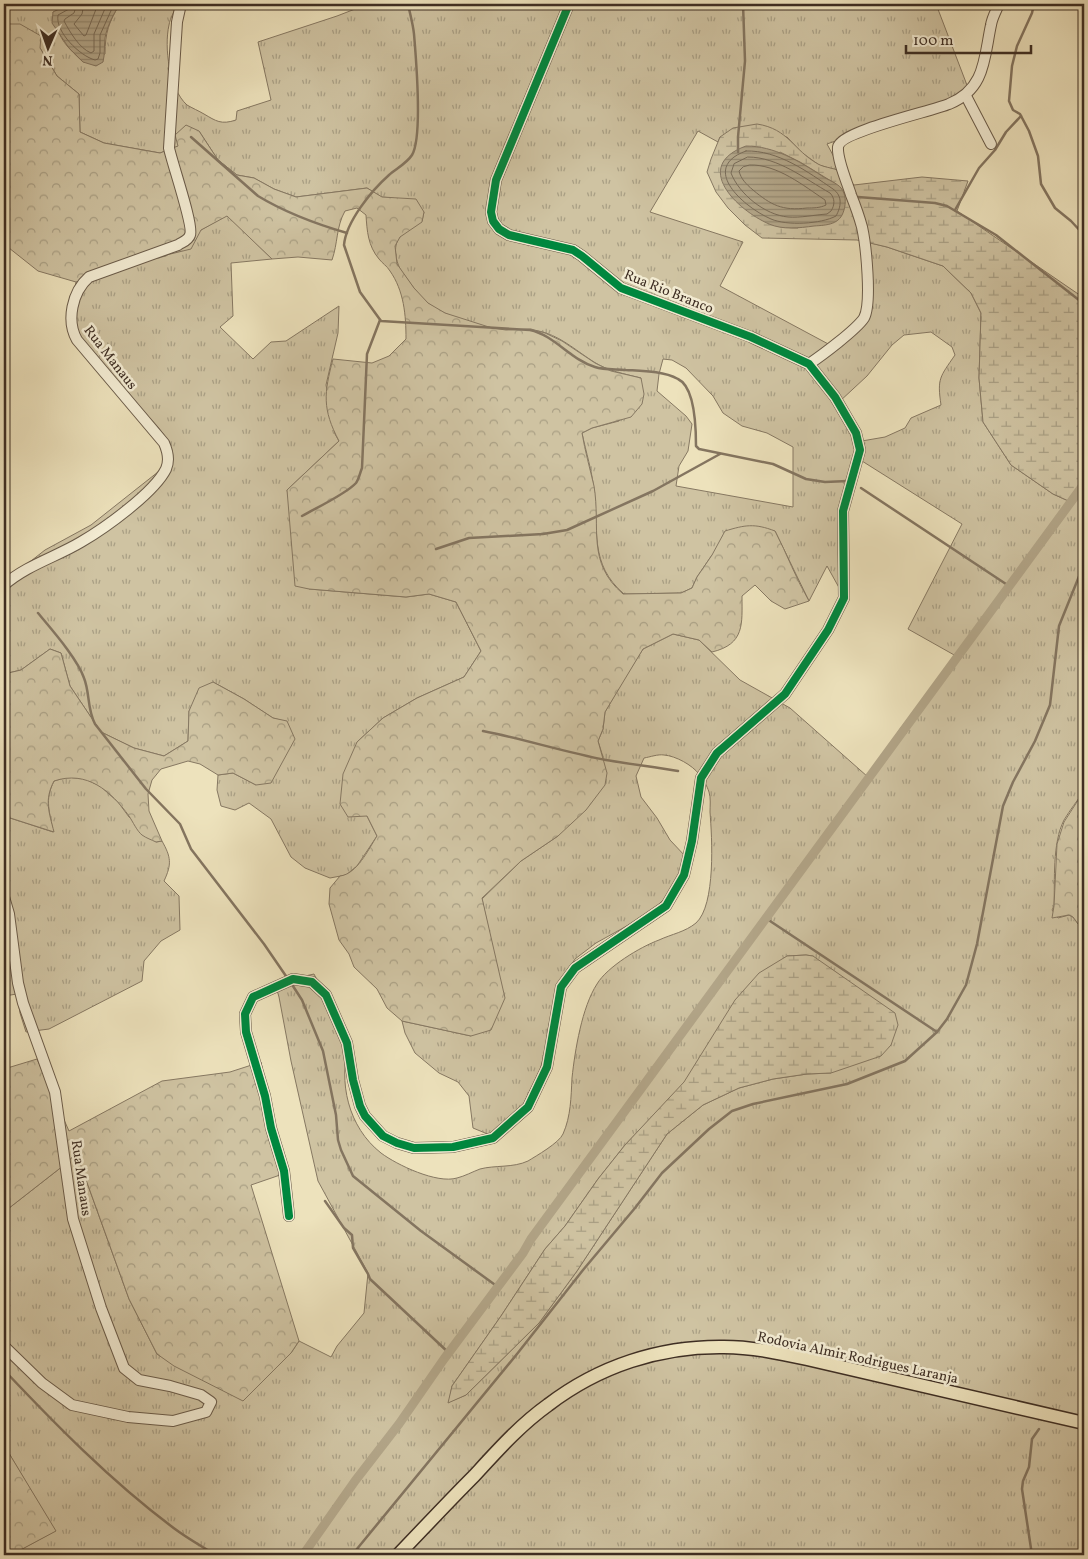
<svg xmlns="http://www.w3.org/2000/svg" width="1088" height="1559" font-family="Vollkorn,serif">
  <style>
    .grass { fill: url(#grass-tufts); stroke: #867862; fill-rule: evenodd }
    .forest { fill: url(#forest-crowns); stroke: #867862 }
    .wetland { fill: url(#wetland-marsh); stroke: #867862; fill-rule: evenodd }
    .water { fill: url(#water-rules); stroke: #847560 }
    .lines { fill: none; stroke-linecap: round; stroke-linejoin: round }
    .shore { stroke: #786a56; stroke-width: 1 }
    .stream { stroke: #847560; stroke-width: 2.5 }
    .canal { stroke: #b2a588; stroke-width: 9 }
    .minor-casing { stroke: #6a5b49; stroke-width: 12 }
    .major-casing { stroke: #3e2e23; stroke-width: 15 }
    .minor { stroke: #f3ecd3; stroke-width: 10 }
    .major { stroke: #ede2bc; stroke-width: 12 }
    .cycleway-casing { stroke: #f3ecd3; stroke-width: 11 }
    .cycleway { stroke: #00873e; stroke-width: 8 }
    .labels { text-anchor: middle; stroke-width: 5; stroke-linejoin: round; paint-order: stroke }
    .street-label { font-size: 14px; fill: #3e2e23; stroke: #f3ecd3 }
  </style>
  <defs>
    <pattern id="grass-tufts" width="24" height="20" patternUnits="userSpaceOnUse" patternTransform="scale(1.25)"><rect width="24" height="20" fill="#cfc3a2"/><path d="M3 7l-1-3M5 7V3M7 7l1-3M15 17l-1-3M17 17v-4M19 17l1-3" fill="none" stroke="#a99f84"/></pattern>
    <pattern id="forest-crowns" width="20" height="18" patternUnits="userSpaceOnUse" patternTransform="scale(1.25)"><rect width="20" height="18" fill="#cfc3a2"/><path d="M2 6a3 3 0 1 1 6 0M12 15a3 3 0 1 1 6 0" fill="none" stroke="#a99f84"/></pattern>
    <pattern id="wetland-marsh" width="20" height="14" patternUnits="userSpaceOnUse" patternTransform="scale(1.25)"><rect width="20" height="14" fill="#cfc3a2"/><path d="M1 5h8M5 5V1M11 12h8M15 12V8" fill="none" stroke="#a99f84"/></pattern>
    <pattern id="water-rules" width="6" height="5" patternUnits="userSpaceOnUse" patternTransform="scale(1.25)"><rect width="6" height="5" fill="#b2a588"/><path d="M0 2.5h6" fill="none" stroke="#92876f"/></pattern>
  </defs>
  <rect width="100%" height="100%" fill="#ede2bc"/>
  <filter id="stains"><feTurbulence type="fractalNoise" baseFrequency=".004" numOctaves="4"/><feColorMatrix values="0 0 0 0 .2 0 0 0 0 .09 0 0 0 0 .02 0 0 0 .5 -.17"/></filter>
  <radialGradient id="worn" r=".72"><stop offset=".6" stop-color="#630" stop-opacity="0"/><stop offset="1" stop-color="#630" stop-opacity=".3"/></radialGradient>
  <!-- grass -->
  <g class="grass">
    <path d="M 4,4 L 70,4 L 53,12 C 59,39 63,43 83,62 L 105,54 C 105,33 109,21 120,4 L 178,4 C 175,10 170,18 169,25 C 164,47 169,89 187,105 C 192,108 199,111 204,114 C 216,121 221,125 236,120 L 237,111 L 271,100 L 258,42 L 337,16 L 368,4 L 936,4 L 970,93 L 827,144 L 842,172 L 819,165 L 801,152 L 787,137 L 720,137 L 718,142 L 698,131 L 650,212 L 743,242 L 720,286 L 832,346 L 866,315 L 867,242 L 887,247 L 943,266 L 971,293 L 981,313 L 979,378 L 983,422 L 1011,465 L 1053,494 L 1073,503 L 1084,489 L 1084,791 C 1077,801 1070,810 1064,820 C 1052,844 1055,880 1054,906 L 1052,910 L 1058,918 L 1069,915 L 1073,917 L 1084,932 L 1084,1555 L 11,1555 L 55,1531 L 4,1445 L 4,1212 L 68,1162 L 76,1152 L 129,1299 L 157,1354 L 243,1400 L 291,1353 L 299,1341 L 331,1357 L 337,1346 L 364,1313 L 368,1273 L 318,1181 L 291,1061 L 279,997 L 275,983 L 314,974 L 349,1043 C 338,1082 348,1127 381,1153 C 397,1165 437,1184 457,1178 C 465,1176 472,1172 480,1169 C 495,1165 513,1168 528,1161 C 536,1156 559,1143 563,1134 C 571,1116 571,1097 572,1078 C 575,1050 582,1007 597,984 C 607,967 640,947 659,940 C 672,934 685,932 696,923 C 716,905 712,837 710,812 C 710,806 711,798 709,792 C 707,786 703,778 699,774 C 692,765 676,756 664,755 C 658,754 650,757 644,758 L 636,776 L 641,797 L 657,818 L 670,840 L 686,857 L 680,877 L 667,896 L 657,906 L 643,917 L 596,943 L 575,959 L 559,985 L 548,1029 L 546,1047 L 540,1070 L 523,1105 L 490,1135 L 473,1128 L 469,1096 L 458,1082 L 439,1073 L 415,1053 L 405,1033 L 402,1021 L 471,1036 L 492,945 L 482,899 L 521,861 L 558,836 L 603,757 L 598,741 L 603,729 L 605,712 L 621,684 L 643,649 L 673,634 L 699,640 L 740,680 L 790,708 L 868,777 L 900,729 L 956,656 L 908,629 L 962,524 L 862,461 L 840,510 L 842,593 L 827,566 L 809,601 L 775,531 L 712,555 L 697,577 L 692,588 L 681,593 L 624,594 C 589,564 599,531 594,490 C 592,471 586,452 582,433 L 592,428 L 619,421 L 641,378 C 625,374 608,371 594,362 C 578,352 564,339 546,333 C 532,328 518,331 504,329 C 482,328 447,317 429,304 C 418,296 410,282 402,272 C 396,263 392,246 400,237 C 405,230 415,226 422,221 L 424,212 L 393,198 L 381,197 L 367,188 L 296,197 L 274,189 L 254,178 L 237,175 L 218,160 L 199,131 L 179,146 L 160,153 L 104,143 L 80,132 L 79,94 L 57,76 L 40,48 L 20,25 L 4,24 ZM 931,332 L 952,347 L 955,355 C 940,377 937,378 941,405 L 911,418 L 905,428 L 885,437 L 856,442 L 839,402 L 867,376 L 892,345 L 904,335 ZM 663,359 L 672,360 L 686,368 L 713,396 L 723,413 L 742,426 L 767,433 L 793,447 L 793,507 L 676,486 L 679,466 L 688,451 L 692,424 L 686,416 L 657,391 L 659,374 ZM 806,955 L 812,956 L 831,1073 L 807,1074 L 773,1079 L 739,1088 L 703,1105 L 667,1134 L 577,1271 L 539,1323 L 466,1395 L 449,1402 L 452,1386 L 501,1316 L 545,1249 L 565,1226 L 598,1179 L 625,1145 L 684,1083 L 719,1028 L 787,956 Z"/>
    <path d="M 227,215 L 272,259 L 231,263 L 233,316 L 220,327 L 253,359 L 271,342 L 286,341 L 339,306 L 338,333 L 326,385 L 335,434 L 339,441 L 287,490 L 309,589 L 406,597 L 429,594 L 456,602 L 481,651 L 464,677 L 417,698 L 383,718 L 357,742 L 367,816 L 377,836 L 357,866 L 346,875 L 330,878 L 305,868 L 291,857 L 271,819 L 249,803 L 235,810 L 221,806 L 217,790 L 218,775 L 233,773 L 256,785 L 287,722 L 273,718 L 244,699 L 213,682 L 189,711 L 188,741 L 164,756 L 134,748 L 101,732 L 70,686 L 61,653 L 50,649 L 21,670 L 4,674 L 4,579 L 22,568 L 45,550 L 91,525 L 163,468 L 170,443 L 158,427 L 70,331 L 70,315 L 76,282 L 121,266 L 166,256 L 201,230 Z"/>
    <path d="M 67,777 L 86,779 L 100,786 L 118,802 L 129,817 L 156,842 L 162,841 C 171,857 172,864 164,881 L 179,896 L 180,930 L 161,941 L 144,961 L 142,981 L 49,1029 L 26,1032 L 20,1013 L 17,994 L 4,996 L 4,816 L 53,832 C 50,811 44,801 54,781 Z"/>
  </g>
  <!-- forest -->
  <g class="forest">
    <path d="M 4,24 L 20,24 L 41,36 L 40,48 L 57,76 L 79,94 L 80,132 L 104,143 L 160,153 L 178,146 L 175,135 L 186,125 L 199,131 L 218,160 L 237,175 L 254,178 L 274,189 L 296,197 L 367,188 L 382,197 L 416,199 L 424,212 L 422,222 L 400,237 L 395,246 L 397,264 L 414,288 L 428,303 L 445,313 L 492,328 L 506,330 L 531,329 L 545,333 L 562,341 L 595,363 L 611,371 L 641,378 L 644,394 L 642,404 L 631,417 L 592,428 L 582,433 C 585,451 590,469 594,486 C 601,528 586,562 623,594 L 681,593 L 692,588 L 697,577 L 712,555 L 725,531 C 745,525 754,523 775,531 C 787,554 796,579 809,601 L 785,609 L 771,601 L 755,585 L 742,596 C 742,624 745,644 712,652 L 699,640 L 673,634 L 643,649 L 605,712 L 603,729 L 598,741 L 607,773 L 605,785 L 586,810 L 558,836 L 521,861 L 482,898 L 505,998 L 491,1030 L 471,1036 L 402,1021 L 387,1008 L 377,989 L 354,967 L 349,954 L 339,940 L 329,904 L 330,888 L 340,876 C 357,874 368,850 377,836 L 367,816 L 348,817 L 340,804 L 343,774 L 357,742 L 383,718 L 417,698 L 464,677 L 481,651 L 456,602 L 429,594 L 406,597 L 309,589 L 295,586 L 287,490 L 339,441 C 322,409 324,393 333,359 L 372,363 L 389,356 L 406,339 C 406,315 404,291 390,271 C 387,266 382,263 379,259 C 368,246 367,231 366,215 L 357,208 L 345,211 C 336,227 338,243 332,260 L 298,257 L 272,259 L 227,216 L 201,230 L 191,249 L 121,266 L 76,282 L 38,271 L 4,244 Z"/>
    <path d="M 50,649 L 61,653 L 70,686 L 101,732 L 134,748 L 164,756 L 188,741 L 189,711 L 199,688 L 213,682 L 244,699 L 273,718 L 287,721 L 295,739 L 271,783 L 256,785 L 233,773 L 218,775 L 200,764 L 188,761 L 161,769 L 152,780 L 148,794 L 149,811 L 162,841 L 156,842 C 152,840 146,838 142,835 C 137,831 133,822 129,816 C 111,791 87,770 54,781 C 44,800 49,812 54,832 L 4,816 L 4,674 L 21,670 Z"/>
    <path d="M 1084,791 L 1084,932 L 1073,917 L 1069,915 L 1052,918 L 1054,906 L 1057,844 L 1064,822 Z"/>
    <path d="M 37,1059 L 69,1131 L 162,1081 L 230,1072 L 261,1062 L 283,1174 L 251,1185 L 299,1341 L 291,1353 L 243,1401 L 174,1366 L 157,1354 L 129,1299 L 76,1152 L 68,1162 L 4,1212 L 4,1069 Z"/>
    <path d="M 4,1445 L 56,1531 L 11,1555 L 4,1555 Z"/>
  </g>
  <!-- wetland -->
  <g class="wetland">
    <path d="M 757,124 C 789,129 793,150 818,164 C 825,168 837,168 843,173 C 847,176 850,181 854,185 L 922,177 L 968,181 L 957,211 L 1084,298 L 1084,489 L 1073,503 L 1053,494 L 1011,465 L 983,422 L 979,378 L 981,313 L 971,293 L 943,266 L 887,247 L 857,240 L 762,238 L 745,225 L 728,208 L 716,192 L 707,172 L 711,159 L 720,137 L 733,128 ZM 780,152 L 800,162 L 836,184 L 798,228 C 768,228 752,214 730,195 Z"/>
    <path d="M 806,955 L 813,956 L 895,1013 L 898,1025 L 891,1045 L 881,1056 L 831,1073 L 807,1074 L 773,1079 L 739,1088 L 703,1105 L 667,1134 L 577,1271 L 539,1323 L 466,1395 L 448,1403 L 452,1386 L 501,1316 L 545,1249 L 565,1226 L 598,1179 L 625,1145 L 684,1082 L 735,1000 L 759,973 L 787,956 Z"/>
  </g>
  <!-- water -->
  <g class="water">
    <path d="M 70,4 L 120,4 C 114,13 107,26 105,38 C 104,46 105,54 103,62 L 96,66 L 83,62 L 69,48 L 52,23 L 53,12 Z"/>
    <path d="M 746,146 C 774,146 799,161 822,176 C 828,180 837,183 841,188 C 846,194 846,203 844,210 C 840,225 827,225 814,226 C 799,228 783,230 769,224 C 737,210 691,166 746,146 Z"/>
  </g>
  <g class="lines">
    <!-- shore -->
    <g class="shore">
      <path d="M 70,4 L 69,9 L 58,15 C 55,32 80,56 95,60 L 98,59 L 100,53 L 100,35 L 114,4"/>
      <path d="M 77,4 L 74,13 L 65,19 L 64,21 C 70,32 79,48 91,53 L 94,51 L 94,34 L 107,4"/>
      <path d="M 84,4 L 82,14 L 74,24 L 84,36 L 86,35 L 98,4"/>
      <path d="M 746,151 C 778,150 808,172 833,189 C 843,196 841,207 836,216 C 821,224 787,226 771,219 C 745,208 698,168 746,151 Z"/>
      <path d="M 748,157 C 778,157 805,179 830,193 C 835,198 835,205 831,211 L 827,214 C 814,215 800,218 788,217 C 765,215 739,194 731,173 L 734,164 Z"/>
      <path d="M 750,165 C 777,164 804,186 825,200 L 826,205 C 820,208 813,208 807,208 C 782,211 771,205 753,190 C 746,184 741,179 739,171 L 743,167 Z"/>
    </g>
    <!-- stream -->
    <g class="stream">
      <path d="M 408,4 C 410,14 413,24 414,34 C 416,58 423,137 412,155 C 407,163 396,169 389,175 C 371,191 346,222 344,245 L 360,292 L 381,321 L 530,330 C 554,335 571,360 595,367 C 604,370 616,369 626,370 C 643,371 663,371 678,379 C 695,387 696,429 696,446 L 699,449 L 773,464 L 806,479 L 825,482 L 848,481"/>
      <path d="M 1034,4 L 1032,13 L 1017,46 L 1012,66 L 1009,101 L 1013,110 L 1020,114 L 1029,131 L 1038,156 L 1041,184 L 1055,208 L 1071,221 L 1084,235"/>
      <path d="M 191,137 L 258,196 C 286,213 316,224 347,233"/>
      <path d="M 738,152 L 738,137 L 745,61 L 743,4"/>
      <path d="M 858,197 L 935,203 L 947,206 L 996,235 L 1084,304"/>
      <path d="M 955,210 L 979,168 L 995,150 L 1006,132 L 1021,116"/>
      <path d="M 861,488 L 1009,586"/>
      <path d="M 302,516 C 316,508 346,494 356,483 C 359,479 360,473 362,468 L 367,354 L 380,320"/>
      <path d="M 436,549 L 469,538 L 543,534 L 567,530 L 653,491 L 720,454"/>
      <path d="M 38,613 C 52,630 77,658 84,678 C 90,693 87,709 95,724 L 146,789 L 180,824 L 191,849 L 264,944 L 288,979"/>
      <path d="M 483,731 C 524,739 564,752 606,760 C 629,764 654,767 678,771"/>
      <path d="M 767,919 L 937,1032"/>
      <path d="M 291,983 L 302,1000 L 323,1051 L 336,1115 L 338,1140 L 341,1150 L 353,1176 L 421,1231 L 498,1287"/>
      <path d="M 325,1201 L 344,1228 L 352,1235 L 353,1248 L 368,1274 L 370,1279 L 449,1353"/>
      <path d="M 4,1370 C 56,1425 110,1480 171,1526 C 185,1537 201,1546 216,1555"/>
      <path d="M 352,1555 L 517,1354 L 583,1270 L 635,1208 L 662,1173 L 709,1129 L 732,1111 L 753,1104 L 847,1084 L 905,1061 L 937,1032 L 947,1019 L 966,985 L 977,944 L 1003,806 L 1013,782 L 1035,741 L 1050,705 L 1059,626 L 1084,564"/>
      <path d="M 1032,1555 L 1022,1489 L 1023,1481 L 1029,1467 L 1032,1439 L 1039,1429"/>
    </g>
    <!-- canal -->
    <path class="canal" d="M 303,1555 L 355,1481 L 399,1424 L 444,1359 L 523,1253 L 531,1239 L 1084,484"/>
    <defs>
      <g id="minor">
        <path d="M 966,96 L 991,144"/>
        <path d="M 809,364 C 821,356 856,330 864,318 C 872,303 866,245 862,227 C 859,216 855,205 851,195 C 847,182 837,160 838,147 C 840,131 933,111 949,104 C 986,89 984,57 991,25 C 992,18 996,11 999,4"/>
        <path d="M 4,585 C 27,565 56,557 81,542 C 105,528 154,493 166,469 C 170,460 168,452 164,443 L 77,340 C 66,321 72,292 89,277 L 178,245 C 182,242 188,241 190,235 C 194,226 172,163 169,148 L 177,22 L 181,4"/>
        <path d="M 4,897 L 9,914 L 18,983 L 23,1003 L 55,1092 L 73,1219 L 101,1308 L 124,1368 L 139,1380 L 170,1386 L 201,1395 L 211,1402 L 206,1412 L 173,1421 L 128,1417 L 72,1405 L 42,1383 L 4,1346"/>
        <path d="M 289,1216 L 284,1171 L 271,1128 L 265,1096 L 246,1032 L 245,1014 L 253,997 L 293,979 L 312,982 L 326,995 L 347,1043 L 353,1080 L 360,1106 L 365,1116 L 383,1136 L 397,1143 L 414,1148 L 453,1147 L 493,1138 L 528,1107 L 547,1067 L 561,987 L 575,968 L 666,906 L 684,875 L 692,841 L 701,778 L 717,753 L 785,694 L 828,630 L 844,598 L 843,511 L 860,450 L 856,433 L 835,397 L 809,364 L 751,337 L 621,288 L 582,256 L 573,250 L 509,235 L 499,229 L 493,221 L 491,212 L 496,180 L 569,4"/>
      </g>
      <path id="major" d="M 398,1555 C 423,1529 448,1502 474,1476 C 497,1451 520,1425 548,1405 C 599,1366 660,1346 724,1347 C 752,1347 780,1353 807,1359 L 1084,1423"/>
    </defs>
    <!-- minor casing -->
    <use href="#minor" class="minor-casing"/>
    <!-- major casing -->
    <use href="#major" class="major-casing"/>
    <!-- minor -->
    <use href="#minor" class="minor"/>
    <!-- major -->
    <use href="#major" class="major"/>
    <defs>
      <path id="cycleway" d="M 289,1216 L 284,1171 L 271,1128 L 265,1096 L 246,1032 L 245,1014 L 253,997 L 293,979 L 312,982 L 326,995 L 347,1043 L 353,1080 L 360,1106 L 365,1116 L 383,1136 L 397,1143 L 414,1148 L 453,1147 L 493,1138 L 528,1107 L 547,1067 L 561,987 L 575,968 L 666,906 L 684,875 L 692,841 L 701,778 L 717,753 L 785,694 L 828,630 L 844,598 L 843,511 L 860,450 L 856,433 L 835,397 L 809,364 L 751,337 L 621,288 L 582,256 L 573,250 L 509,235 L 499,229 L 493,221 L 491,212 L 496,180 L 569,4"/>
    </defs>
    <!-- cycleway casing -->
    <use href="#cycleway" class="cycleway-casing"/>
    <!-- cycleway -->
    <use href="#cycleway" class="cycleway"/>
  </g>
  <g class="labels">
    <!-- street labels -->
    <g class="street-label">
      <text transform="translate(669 291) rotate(22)" y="5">Rua Rio Branco</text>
      <text transform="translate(111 357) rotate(52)" y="5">Rua Manaus</text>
      <text transform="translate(82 1178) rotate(82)" y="5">Rua Manaus</text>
      <text transform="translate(858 1357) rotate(12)" y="5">Rodovia Almir Rodrigues Laranja</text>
    </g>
  </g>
  <!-- margin -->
  <rect width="1088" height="1559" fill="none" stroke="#ede2bc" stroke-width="20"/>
  <rect x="5" y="5" width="1078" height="1549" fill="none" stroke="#3e2e23" stroke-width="2.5"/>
  <rect x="10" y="10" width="1068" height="1539" fill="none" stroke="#3e2e23"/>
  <!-- north arrow -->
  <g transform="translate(48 48) rotate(182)" stroke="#f3ecd3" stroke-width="4" paint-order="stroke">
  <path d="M0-4L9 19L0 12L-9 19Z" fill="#3e2e23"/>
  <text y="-8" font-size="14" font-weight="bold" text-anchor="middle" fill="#3e2e23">N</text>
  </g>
  <!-- scale -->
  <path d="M906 45v8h125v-8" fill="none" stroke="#3e2e23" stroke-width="2.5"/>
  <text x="913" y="45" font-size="15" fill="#3e2e23" stroke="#f3ecd3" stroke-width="4" paint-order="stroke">100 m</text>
  <rect width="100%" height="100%" filter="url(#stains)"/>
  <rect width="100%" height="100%" fill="url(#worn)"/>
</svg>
